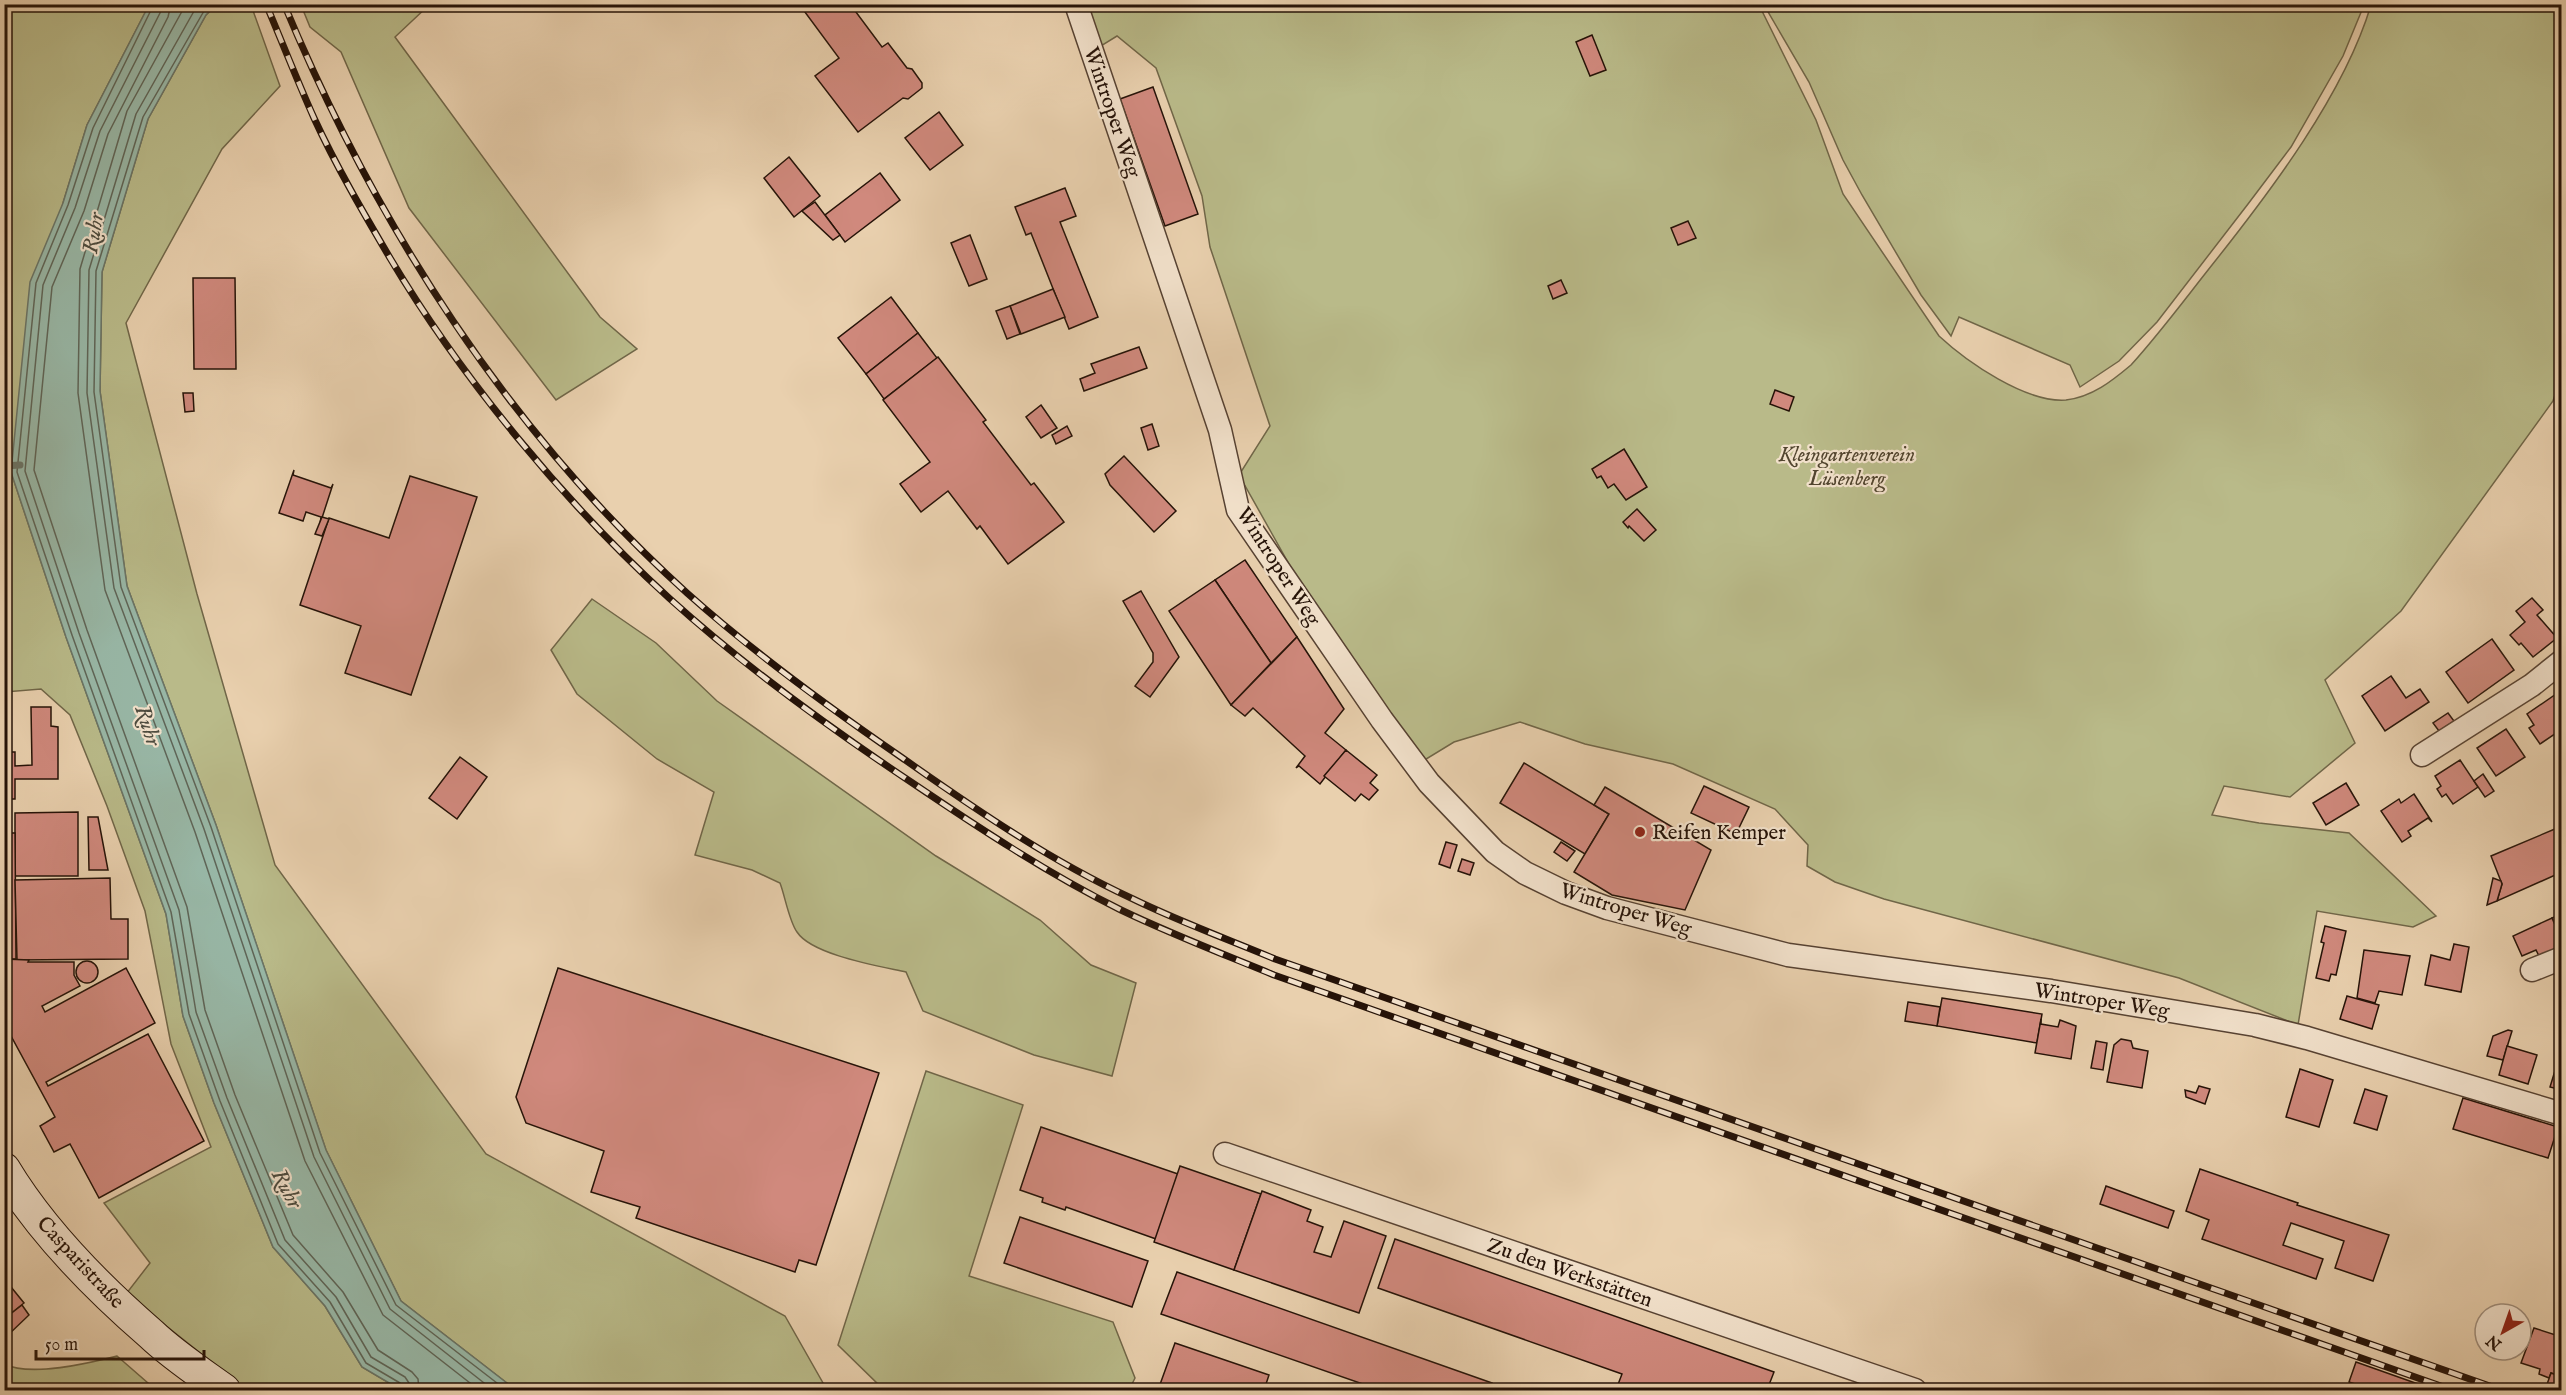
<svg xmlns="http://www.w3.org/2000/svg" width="2566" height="1395" font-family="'IM FELL English',serif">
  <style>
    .green { fill: #b9ba89; stroke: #706648; stroke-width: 1.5 }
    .water { fill: #98b7a6; stroke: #6a7567; stroke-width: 1.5 }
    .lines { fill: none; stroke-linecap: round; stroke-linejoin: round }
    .shore { stroke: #5f6557; stroke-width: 1.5 }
    .stream { stroke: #6a7567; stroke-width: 7 }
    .building { fill: #d0897d; stroke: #261308; stroke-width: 1.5 }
    .street-casing { stroke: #574232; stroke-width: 25 }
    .secondary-casing { stroke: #261308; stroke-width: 34 }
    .street { stroke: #f1e0ca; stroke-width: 22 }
    .secondary { stroke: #f1e0ca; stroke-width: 32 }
    .rail-casing { stroke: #261308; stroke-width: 7 }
    .rail { stroke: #f1e0ca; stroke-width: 4.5; stroke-dasharray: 14; stroke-linecap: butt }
    .poi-dot { fill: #8f2418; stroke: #f1e0ca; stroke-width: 2 }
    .labels { text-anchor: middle; stroke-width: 4.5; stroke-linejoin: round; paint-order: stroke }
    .street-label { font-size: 21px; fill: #261308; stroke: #f1e0ca }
    .park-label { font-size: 21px; font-style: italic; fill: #52452f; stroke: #f1e0ca }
    .poi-label { font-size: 21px; fill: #261308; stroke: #f1e0ca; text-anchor: start }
    .water-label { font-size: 22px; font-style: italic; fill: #4e4c3f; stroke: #f1e0ca }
  </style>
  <rect width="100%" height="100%" fill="#e9d0ae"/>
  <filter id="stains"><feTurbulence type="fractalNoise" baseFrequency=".00333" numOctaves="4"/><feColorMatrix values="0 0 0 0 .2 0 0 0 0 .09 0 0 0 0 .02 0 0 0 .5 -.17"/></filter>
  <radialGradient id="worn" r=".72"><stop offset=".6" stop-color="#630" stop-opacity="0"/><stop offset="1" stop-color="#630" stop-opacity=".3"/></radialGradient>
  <!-- green -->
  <g class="green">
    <path d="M 5,5 L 149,5 L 87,125 L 63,203 L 11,472 L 66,637 L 166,914 L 183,1016 L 214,1103 L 273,1247 L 325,1306 L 362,1367 L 401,1390 L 247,1390 L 126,1294 L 150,1263 L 104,1203 L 211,1147 L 171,1044 L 145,911 L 107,806 L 70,715 L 41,689 L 5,692 Z"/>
    <path d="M 216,5 L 251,5 L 280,86 L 222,149 L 126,323 L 197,594 L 275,865 L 486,1154 L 785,1316 L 827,1390 L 516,1390 L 401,1301 L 326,1150 L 216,825 L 127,586 L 100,391 L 102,272 L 148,119 L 206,15 Z"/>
    <path d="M 301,5 L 429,5 L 395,37 L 600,317 L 637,349 L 556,400 L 409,208 L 341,52 L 310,27 Z"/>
    <path d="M 1085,5 L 1759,5 L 1816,120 L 1843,194 L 1939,336 C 1967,362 2026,403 2066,400 C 2092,397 2112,381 2131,365 C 2160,333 2185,299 2212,265 C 2270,192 2344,95 2371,5 L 2561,5 L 2562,374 L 2553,401 L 2401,611 L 2325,680 L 2355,743 L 2290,797 L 2224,786 L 2212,815 L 2259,823 L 2349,833 L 2436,916 L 2413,927 L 2317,911 L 2298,1025 L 2179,978 L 1884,899 L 1835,882 L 1807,866 L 1808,845 L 1775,809 L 1673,764 L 1585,744 L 1520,722 L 1454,742 L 1423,761 L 1312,605 L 1239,475 L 1270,426 L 1210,247 L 1202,196 L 1156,68 L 1117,36 L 1101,46 Z"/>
    <path d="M 1764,5 L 2364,5 L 2343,56 L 2291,147 L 2248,204 L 2157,322 L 2119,361 L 2080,387 L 2070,365 L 1959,317 L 1951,336 L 1921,295 L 1862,195 L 1843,160 L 1809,82 Z"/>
    <path d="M 592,599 L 656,643 L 717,701 L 936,856 L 1040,920 L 1091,965 L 1136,983 L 1112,1076 L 1034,1055 L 923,1011 L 906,972 C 879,966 812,955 797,932 C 789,921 785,896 780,883 L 752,870 L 695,855 L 714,792 L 657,759 L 577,694 L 551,650 Z"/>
    <path d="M 926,1071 L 1023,1105 L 969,1276 L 1113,1322 L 1135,1378 L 1129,1390 L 892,1390 L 878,1384 L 838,1345 Z"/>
    <path d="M 117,1356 L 156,1390 L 5,1390 L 5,1364 C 29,1377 90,1363 117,1356 Z"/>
  </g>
  <!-- water -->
  <path class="water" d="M 149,5 L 216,5 L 206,15 L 148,119 L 102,272 L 100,391 L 127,586 L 216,825 L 326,1150 L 401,1301 L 516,1390 L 401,1390 L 362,1367 L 325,1306 L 273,1247 L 214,1103 L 183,1016 L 166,914 L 66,637 L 11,472 L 30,282 L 63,203 L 87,125 Z"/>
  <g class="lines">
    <!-- shore -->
    <g class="shore">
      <path d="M 154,4 L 93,128 L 68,205 L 36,283 L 17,472 L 72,635 L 171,912 L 189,1014 L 220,1101 L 278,1244 L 330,1302 L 366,1363 L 400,1383 L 403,1390"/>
      <path d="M 162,4 L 160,13 L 100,131 L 75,208 L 43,285 L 25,471 L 79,633 L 179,910 L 196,1012 L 227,1098 L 285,1240 L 336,1297 L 371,1357 L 405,1377 L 409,1383 L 410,1390"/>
      <path d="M 171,4 L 168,17 L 108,134 L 84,211 L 52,287 L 34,470 L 87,630 L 187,907 L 205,1010 L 235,1095 L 293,1235 L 343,1292 L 378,1350 L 412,1372 L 418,1379 L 419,1390"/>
      <path d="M 186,4 L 127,111 L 80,269 L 78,393 L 105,590 L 195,832 L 305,1161 L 383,1315 L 479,1390"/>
      <path d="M 198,4 L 136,114 L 89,270 L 87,393 L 114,588 L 204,829 L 314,1157 L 390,1309 L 493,1390"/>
      <path d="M 208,4 L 143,117 L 96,271 L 94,392 L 121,587 L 211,827 L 320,1153 L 396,1305 L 506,1390"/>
    </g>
    <!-- stream -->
    <path class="stream" d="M 4,466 L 20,465"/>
  </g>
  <!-- building -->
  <g class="building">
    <path d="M 799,4 L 850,4 L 882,47 L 888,43 L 907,68 L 912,69 L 922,83 L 922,88 L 908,99 L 903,98 L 858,132 L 815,76 L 839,58 Z"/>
    <path d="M 1592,35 L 1606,70 L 1590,76 L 1576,42 Z"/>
    <path d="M 1153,87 L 1198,214 L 1165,226 L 1120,99 Z"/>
    <path d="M 939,112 L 963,145 L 930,170 L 905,138 Z"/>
    <path d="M 789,157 L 820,196 L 794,217 L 764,178 Z"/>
    <path d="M 880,173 L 900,200 L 845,242 L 825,215 Z"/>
    <path d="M 1065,188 L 1076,216 L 1060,222 L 1098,317 L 1069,329 L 1031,233 L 1026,235 L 1015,207 Z"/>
    <path d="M 815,202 L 840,235 L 833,240 L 802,211 Z"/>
    <path d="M 1688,221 L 1696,238 L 1678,245 L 1671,228 Z"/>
    <path d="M 970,235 L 987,279 L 969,286 L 951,243 Z"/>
    <path d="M 193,278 L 235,278 L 236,369 L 194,369 Z"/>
    <path d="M 1561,280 L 1567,293 L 1553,299 L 1548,286 Z"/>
    <path d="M 1053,289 L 1065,317 L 1021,334 L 1010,306 Z"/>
    <path d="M 891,297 L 918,333 L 866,374 L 838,338 Z"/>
    <path d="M 1010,306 L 1020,334 L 1007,339 L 996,311 Z"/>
    <path d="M 918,333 L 937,358 L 884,399 L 866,374 Z"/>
    <path d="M 1139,347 L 1147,368 L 1084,391 L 1080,379 L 1095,373 L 1091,364 Z"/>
    <path d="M 938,357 L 986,420 L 983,422 L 1031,485 L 1034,483 L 1064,522 L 1008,564 L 980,526 L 977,529 L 948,491 L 921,512 L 900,484 L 930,462 L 883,400 Z"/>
    <path d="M 1775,390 L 1794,397 L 1789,411 L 1770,404 Z"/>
    <path d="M 183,393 L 193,393 L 194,411 L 185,412 Z"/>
    <path d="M 1041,405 L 1057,428 L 1041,438 L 1026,417 Z"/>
    <path d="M 1152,424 L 1159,446 L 1148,450 L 1141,428 Z"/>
    <path d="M 1067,426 L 1072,436 L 1056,444 L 1052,435 Z"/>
    <path d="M 1624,449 L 1647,487 L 1626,500 L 1614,484 L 1608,488 L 1601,476 L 1597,478 L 1592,469 Z"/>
    <path d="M 1124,456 L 1176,511 L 1154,532 L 1110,485 L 1105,474 Z"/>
    <path d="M 294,470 L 293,475 L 331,488 L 333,484 L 320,524 L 321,517 L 306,512 L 303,521 L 279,513 Z"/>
    <path d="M 410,476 L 477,497 L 411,695 L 345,673 L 361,626 L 300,605 L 329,518 L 389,538 Z"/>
    <path d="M 1637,509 L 1656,530 L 1644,541 L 1629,526 L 1628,528 L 1623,522 Z"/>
    <path d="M 322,517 L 329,519 L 322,536 L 315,534 Z"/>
    <path d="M 1245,560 L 1297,637 L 1271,663 L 1215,580 Z"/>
    <path d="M 1215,580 L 1271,663 L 1231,705 L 1169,611 Z"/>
    <path d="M 1141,591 L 1179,657 L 1150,697 L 1135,686 L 1153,662 L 1153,653 L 1123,601 Z"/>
    <path d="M 2532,598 L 2543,610 L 2537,615 L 2557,638 L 2533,657 L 2521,643 L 2519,645 L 2510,635 L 2525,622 L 2516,611 Z"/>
    <path d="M 1297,637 L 1344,709 L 1325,733 L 1346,750 L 1320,784 L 1299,766 L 1296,768 L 1305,756 L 1253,708 L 1245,716 L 1231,705 Z"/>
    <path d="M 2492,639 L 2514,670 L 2468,703 L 2446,672 Z"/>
    <path d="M 2391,676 L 2406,698 L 2420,689 L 2429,702 L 2385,731 L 2362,696 Z"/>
    <path d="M 2559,692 L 2562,696 L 2562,729 L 2540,744 L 2529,728 L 2534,725 L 2527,714 Z"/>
    <path d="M 31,707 L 51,707 L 51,726 L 58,727 L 58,779 L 15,779 L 15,799 L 4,799 L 4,752 L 15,752 L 15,766 L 32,765 Z"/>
    <path d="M 2448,713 L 2454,721 L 2439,731 L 2433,723 Z"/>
    <path d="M 2506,729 L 2525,757 L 2496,776 L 2477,748 Z"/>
    <path d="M 1346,750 L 1377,775 L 1370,783 L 1378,790 L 1369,800 L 1361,794 L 1355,801 L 1324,776 Z"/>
    <path d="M 460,757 L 487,777 L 457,819 L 429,798 Z"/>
    <path d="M 2460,760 L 2478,787 L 2453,804 L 2446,794 L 2442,797 L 2437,789 L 2441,786 L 2435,776 Z"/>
    <path d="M 1524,763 L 1609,814 L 1585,854 L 1500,803 Z"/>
    <path d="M 2483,774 L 2494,791 L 2485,797 L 2474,781 Z"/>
    <path d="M 2346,783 L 2359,805 L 2326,825 L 2313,803 Z"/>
    <path d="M 1704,786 L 1749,807 L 1736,834 L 1691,813 Z"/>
    <path d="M 1605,787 L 1711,850 L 1685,910 L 1612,895 L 1574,872 L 1609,814 L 1594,805 Z"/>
    <path d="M 2414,794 L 2432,822 L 2428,818 L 2408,831 L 2411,836 L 2402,842 L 2381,811 L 2399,799 L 2401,803 Z"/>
    <path d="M 78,812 L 78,876 L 15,876 L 15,813 Z"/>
    <path d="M 88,817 L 98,817 L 108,870 L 89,870 Z"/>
    <path d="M 2562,826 L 2562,872 L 2497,901 L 2502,884 L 2491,856 Z"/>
    <path d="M 4,833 L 15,833 L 16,959 L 4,959 Z"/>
    <path d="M 1446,842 L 1457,845 L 1450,868 L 1439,864 Z"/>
    <path d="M 1561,842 L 1575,851 L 1567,861 L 1554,852 Z"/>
    <path d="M 1462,859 L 1474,863 L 1470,875 L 1458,871 Z"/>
    <path d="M 110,878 L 111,919 L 128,919 L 128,959 L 17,960 L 15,880 Z"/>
    <path d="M 2493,878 L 2501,881 L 2502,884 L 2497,901 L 2487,905 Z"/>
    <path d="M 2562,914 L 2562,941 L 2552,918 Z"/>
    <path d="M 2552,918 L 2562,941 L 2562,948 L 2540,958 L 2536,950 L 2522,956 L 2513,936 Z"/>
    <path d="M 2325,926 L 2346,931 L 2336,975 L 2331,974 L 2329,981 L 2316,978 L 2324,943 L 2321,942 Z"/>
    <path d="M 2454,944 L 2469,947 L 2461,992 L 2425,985 L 2431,955 L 2450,960 Z"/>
    <path d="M 2364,950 L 2410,956 L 2402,995 L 2379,991 L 2375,1003 L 2357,998 Z"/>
    <path d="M 4,959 L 29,960 L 28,962 L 74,962 L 74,975 L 80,986 L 42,1006 L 45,1012 L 126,968 L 155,1023 L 46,1082 L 48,1086 L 148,1034 L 204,1141 L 99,1198 L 70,1144 L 54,1152 L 40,1126 L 55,1117 L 4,1023 L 4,997 L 10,993 Z"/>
    <circle cx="87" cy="972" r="11"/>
    <path d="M 558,968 L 879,1073 L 816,1265 L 799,1260 L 795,1272 L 636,1218 L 640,1207 L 591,1192 L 604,1151 L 526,1123 L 516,1097 Z"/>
    <path d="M 2347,996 L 2379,1005 L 2372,1029 L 2340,1019 Z"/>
    <path d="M 1942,998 L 2042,1014 L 2037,1043 L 1937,1026 Z"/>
    <path d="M 1908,1002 L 1940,1007 L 1937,1026 L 1905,1021 Z"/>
    <path d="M 2041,1019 L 2041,1024 L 2058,1027 L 2060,1020 L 2076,1026 L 2071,1059 L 2035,1053 Z"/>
    <path d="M 2508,1030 L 2512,1031 L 2503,1060 L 2487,1056 L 2493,1036 Z"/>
    <path d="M 2121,1039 L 2131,1041 L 2133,1048 L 2148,1051 L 2142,1088 L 2107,1082 L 2114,1045 Z"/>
    <path d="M 2096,1041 L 2107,1043 L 2103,1070 L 2091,1068 Z"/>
    <path d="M 2507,1046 L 2537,1055 L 2528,1084 L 2499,1075 Z"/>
    <path d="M 2562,1048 L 2562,1090 L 2550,1087 Z"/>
    <path d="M 2300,1069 L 2333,1080 L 2319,1127 L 2286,1117 Z"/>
    <path d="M 2199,1086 L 2210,1089 L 2205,1104 L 2186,1097 L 2185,1090 L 2196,1093 Z"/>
    <path d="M 2365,1089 L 2387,1096 L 2377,1130 L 2354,1123 Z"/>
    <path d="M 2463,1098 L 2558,1127 L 2548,1158 L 2453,1129 Z"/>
    <path d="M 1041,1127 L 1178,1174 L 1156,1239 L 1066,1207 L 1065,1210 L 1042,1202 L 1043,1198 L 1020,1190 Z"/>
    <path d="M 1180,1166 L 1261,1194 L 1234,1270 L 1154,1242 Z"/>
    <path d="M 2200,1169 L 2298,1203 L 2297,1205 L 2389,1235 L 2373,1281 L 2335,1268 L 2344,1241 L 2291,1223 L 2283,1245 L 2323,1259 L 2316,1279 L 2202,1239 L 2209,1220 L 2186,1211 Z"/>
    <path d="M 2106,1186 L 2174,1211 L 2168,1228 L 2100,1204 Z"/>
    <path d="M 1262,1191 L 1311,1210 L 1307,1221 L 1323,1227 L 1314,1252 L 1331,1257 L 1344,1221 L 1386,1236 L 1359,1313 L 1234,1270 Z"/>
    <path d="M 1020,1217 L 1148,1261 L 1132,1307 L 1004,1263 Z"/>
    <path d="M 1395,1239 L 1774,1372 L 1767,1390 L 1624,1390 L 1617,1387 L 1622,1374 L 1378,1288 Z"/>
    <path d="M 1177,1272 L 1492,1383 L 1489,1390 L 1380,1390 L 1161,1314 Z"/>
    <path d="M 7,1282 L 24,1303 L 4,1319 L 4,1284 Z"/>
    <path d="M 22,1305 L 29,1315 L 7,1336 L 4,1333 L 4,1319 Z"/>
    <path d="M 2534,1328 L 2562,1337 L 2562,1377 L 2551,1373 L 2549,1378 L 2539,1374 L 2540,1369 L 2521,1363 Z"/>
    <path d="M 1175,1343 L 1269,1375 L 1264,1390 L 1158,1390 Z"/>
    <path d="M 2356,1362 L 2435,1390 L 2373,1390 L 2349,1382 Z"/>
    <path d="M 2551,1373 L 2562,1377 L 2562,1390 L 2545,1390 Z"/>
  </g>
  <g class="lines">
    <defs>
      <g id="street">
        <path d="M 1076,4 L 1220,430 L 1238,510 L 1382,720 L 1429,783 L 1495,852 L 1525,873 L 1566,893 L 1607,908 L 1788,955 L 2051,991 L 2255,1025 L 2307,1038 L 2562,1114"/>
        <path d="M 2422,755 L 2532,685 L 2562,661"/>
        <path d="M 2532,970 L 2562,958"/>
        <path d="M 1225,1154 L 1915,1390"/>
      </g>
      <path id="secondary" d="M 4,1169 C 40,1229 98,1288 151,1334 C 173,1355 199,1372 224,1390"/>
    </defs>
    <!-- street casing -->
    <use href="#street" class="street-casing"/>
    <!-- secondary casing -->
    <use href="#secondary" class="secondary-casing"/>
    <!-- street -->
    <use href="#street" class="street"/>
    <!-- secondary -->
    <use href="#secondary" class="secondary"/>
    <defs>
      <g id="rail">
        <path d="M 266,4 C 282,42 297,80 314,118 C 336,166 363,212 390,258 C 462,379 565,503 669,598 C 744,666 827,726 911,782 C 979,828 1047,873 1121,910 C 1171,934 1223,954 1274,975 L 2452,1390"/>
        <path d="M 284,4 C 376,225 508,431 687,593 C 754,653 827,706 901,757 C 975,809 1049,860 1131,898 C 1178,921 1227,939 1275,959 L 2501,1390"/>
      </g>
    </defs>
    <!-- rail casing -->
    <use href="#rail" class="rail-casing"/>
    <!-- rail -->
    <use href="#rail" class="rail"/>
  </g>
  <!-- markers -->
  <circle class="poi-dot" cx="1640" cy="832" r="6"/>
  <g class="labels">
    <!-- street labels -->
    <g class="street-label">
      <text transform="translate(1113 112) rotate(71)" y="7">Wintroper Weg</text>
      <text transform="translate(1279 566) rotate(57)" y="7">Wintroper Weg</text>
      <text transform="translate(1626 909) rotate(17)" y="7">Wintroper Weg</text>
      <text transform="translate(2102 1000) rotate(9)" y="7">Wintroper Weg</text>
      <text transform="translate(81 1262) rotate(47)" y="7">Casparistraße</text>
      <text transform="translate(1570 1272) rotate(19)" y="7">Zu den Werkstätten</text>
    </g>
    <!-- park labels -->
    <g class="park-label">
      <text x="1847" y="461">Kleingartenverein<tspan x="1847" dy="24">Lüsenberg</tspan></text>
    </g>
    <!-- poi labels -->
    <g class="poi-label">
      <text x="1652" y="839">Reifen Kemper</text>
    </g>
    <!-- water labels -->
    <g class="water-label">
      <text transform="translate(92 233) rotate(-81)" y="8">Ruhr</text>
      <text transform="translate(149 725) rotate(72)" y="8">Ruhr</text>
      <text transform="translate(288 1188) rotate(62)" y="8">Ruhr</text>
    </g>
  </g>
  <!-- margin -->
  <rect width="2566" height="1395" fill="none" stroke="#e9d0ae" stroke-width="24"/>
  <rect x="6" y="6" width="2554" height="1383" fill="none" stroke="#261308" stroke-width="3"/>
  <rect x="12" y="12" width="2542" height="1371" fill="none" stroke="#261308" stroke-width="1.5"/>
  <!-- north arrow -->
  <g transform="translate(2503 1332) rotate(220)"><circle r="28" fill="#f1e0ca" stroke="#a08e7c" stroke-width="1.5"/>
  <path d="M0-4.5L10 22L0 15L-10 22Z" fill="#8f2418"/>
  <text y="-9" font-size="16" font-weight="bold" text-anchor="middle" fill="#261308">N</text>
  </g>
  <!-- scale -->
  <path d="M36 1350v9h168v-9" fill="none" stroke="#261308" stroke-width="3"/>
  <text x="45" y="1350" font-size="18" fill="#261308" stroke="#f1e0ca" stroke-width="4.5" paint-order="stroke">50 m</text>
  <rect width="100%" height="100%" filter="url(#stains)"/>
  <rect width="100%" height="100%" fill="url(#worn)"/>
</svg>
